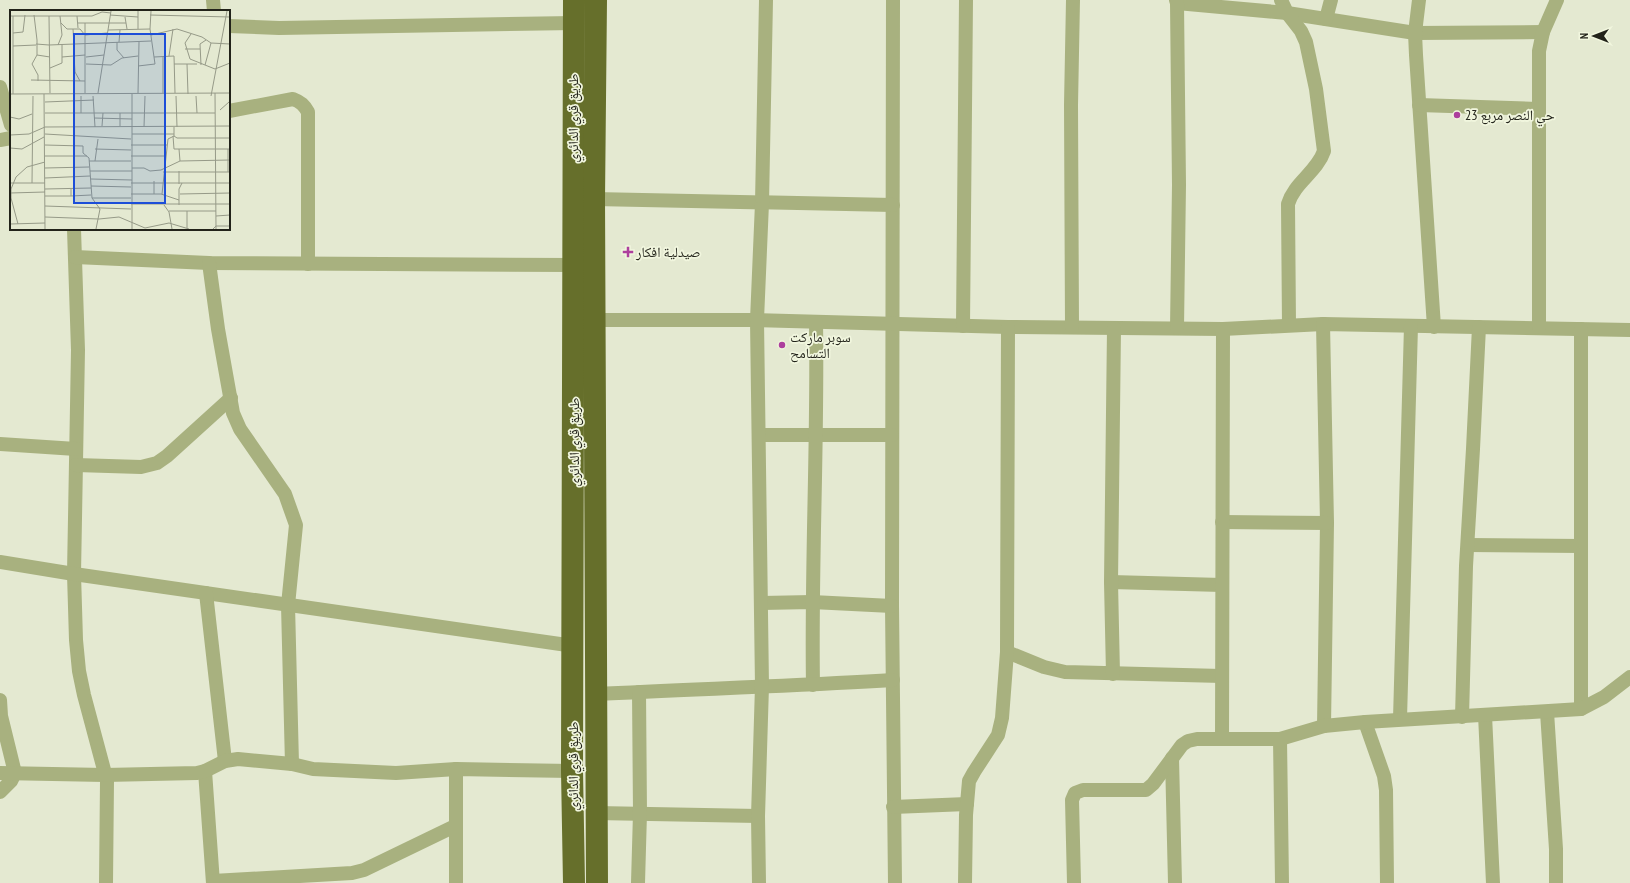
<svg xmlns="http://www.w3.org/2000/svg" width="1630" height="883" font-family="'PT Sans Narrow','Noto Naskh Arabic',sans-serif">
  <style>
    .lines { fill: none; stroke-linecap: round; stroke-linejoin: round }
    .street { stroke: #a8b17f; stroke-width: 14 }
    .highway { stroke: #666f2b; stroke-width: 22 }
    .poi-dot { fill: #ad3f9d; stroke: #f1f6de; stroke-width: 1.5 }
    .labels { text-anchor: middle; stroke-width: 3.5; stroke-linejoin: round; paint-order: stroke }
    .poi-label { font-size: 14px; fill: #22231a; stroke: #f1f6de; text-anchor: start }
    .street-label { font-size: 14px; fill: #22231a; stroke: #f1f6de }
    .inset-road { fill: none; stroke: #969a88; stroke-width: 1 }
    .view { fill: #1d4ed8; fill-opacity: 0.15; stroke: #1d4ed8; stroke-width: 2 }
    .inset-edge { fill: none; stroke: #22231a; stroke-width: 2 }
  </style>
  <rect width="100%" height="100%" fill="#e4e9d1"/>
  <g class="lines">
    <!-- street -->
    <g class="street">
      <path d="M 213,0 L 214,11"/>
      <path d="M 893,0 L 892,606 L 895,883"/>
      <path d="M 1176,0 L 1177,3 L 1287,13 L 1415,33 L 1543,32"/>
      <path d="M 1281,0 L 1287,13 L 1301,31 L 1306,42 L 1316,89 L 1324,151 C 1317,172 1294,183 1288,204 L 1289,325"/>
      <path d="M 1419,0 L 1415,33 L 1416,55 L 1434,327"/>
      <path d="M 1326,19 L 1331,0"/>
      <path d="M 229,26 L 279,28 L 574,23"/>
      <path d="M 0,87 L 11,125"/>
      <path d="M 1419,105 L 1538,109"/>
      <path d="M 229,111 L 293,99 C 301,102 304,105 308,112 L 308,264"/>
      <path d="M 0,140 L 11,138"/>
      <path d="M 594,199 L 893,205"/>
      <path d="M 74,229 L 78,350 L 74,574 L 76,640 L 79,671 L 84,695 L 107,781 L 106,883"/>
      <path d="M 75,257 L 209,263 L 573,265"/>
      <path d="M 209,263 L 218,329 L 233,413 L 240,429 L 285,494 L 296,525 L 288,605 L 292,764"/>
      <path d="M 587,320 L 757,320 L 1008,327 L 1223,329 L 1323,324 L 1630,330"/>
      <path d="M 1323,324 L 1327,523 L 1324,726"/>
      <path d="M 963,326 L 966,0"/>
      <path d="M 1072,327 L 1071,105 L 1073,0"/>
      <path d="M 1539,327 L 1539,51 L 1543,32 L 1557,0"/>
      <path d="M 1177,328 L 1179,185 L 1177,3"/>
      <path d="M 759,435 L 892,435"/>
      <path d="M 0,444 L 76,449"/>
      <path d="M 76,465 L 141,467 L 157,463 L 167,456 L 231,398"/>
      <path d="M 1222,522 L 1327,523"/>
      <path d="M 1468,545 L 1581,546"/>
      <path d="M 0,562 L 74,574 L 574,646"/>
      <path d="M 1111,582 L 1222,585"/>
      <path d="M 206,593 L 225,761"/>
      <path d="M 761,603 L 812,602 L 892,606"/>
      <path d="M 1007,652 L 1044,667 L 1065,672 L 1222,676"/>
      <path d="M 1113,674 L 1111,582 L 1114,328"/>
      <path d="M 813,685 C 811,564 818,443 816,322"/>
      <path d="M 596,694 C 695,689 794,686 893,680"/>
      <path d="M 0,700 L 1,716 L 15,773 L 11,781 L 0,792"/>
      <path d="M 1581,709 L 1581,329"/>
      <path d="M 1547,712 L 1556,849 L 1556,883"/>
      <path d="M 1485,715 L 1493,883"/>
      <path d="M 1462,717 L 1466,566 L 1473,449 L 1479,327"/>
      <path d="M 1400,719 L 1411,326"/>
      <path d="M 1365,722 L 1384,776 L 1386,790 L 1387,883"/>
      <path d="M 1222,739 L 1223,329"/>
      <path d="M 1280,739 L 1282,883"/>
      <path d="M 1172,758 L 1175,883"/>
      <path d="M 205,771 L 213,883"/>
      <path d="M 0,773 L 105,775 L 197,773 L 205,771 L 225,761 L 238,759 L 292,764 L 313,769 L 396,773 L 456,769 L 572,771"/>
      <path d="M 893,807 L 967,804"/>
      <path d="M 596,813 L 758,816"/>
      <path d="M 213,881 L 352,873 L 364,870 L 455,826"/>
      <path d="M 456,883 L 456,769"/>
      <path d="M 638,883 L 640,813 L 639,692"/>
      <path d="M 759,883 L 758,816 L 762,686 L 757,320 L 762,203 L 766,0"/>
      <path d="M 965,883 L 966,815 L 969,781 L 974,772 L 998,735 L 1002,718 L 1007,652 L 1008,327"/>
      <path d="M 1074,883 L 1072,800 L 1075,793 L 1083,790 L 1146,790 L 1153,784 L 1182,745 L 1188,741 L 1197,739 L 1280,739 L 1324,726 L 1365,722 L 1581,709 L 1604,697 L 1630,677"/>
    </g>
    <!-- highway -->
    <g class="highway">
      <path d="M 574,0 L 572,771 L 574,883"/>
      <path d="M 596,0 L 594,199 L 597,883"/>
    </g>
  </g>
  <!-- markers -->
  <g class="poi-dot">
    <circle cx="1457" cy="115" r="4"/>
    <path d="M626 246h4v4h4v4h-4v4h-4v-4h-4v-4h4z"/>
    <circle cx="782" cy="345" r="4"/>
  </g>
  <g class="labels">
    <!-- poi labels -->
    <g class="poi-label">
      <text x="1465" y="120">حي النصر مربع 23</text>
      <text x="636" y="257">صيدلية افكار</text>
      <text x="790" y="342">سوبر ماركت<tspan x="790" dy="16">التسامح</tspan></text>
    </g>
    <!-- street labels -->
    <g class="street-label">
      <text transform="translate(573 118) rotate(-90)" y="5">طريق قري الدائري</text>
      <text transform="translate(574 442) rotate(-90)" y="5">طريق قري الدائري</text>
      <text transform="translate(573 766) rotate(-90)" y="5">طريق قري الدائري</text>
    </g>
  </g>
  <!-- overview -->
  <g transform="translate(10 10)">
    <rect width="220" height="220" fill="#e4e9d1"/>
    <path class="inset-road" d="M 24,5 L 27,30 L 27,45 L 22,54 L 28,65 L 28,71M 100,5 L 128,7M 140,5 L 220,7M 0,6 L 82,6 L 92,2 L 101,3M 3,6 L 3,84M 39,6 L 40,83M 67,6 L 68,18M 115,7 L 117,19M 51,13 L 57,19 L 70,19 L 75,25 L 97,23M 68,13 L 116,13M 75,13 L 75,83M 63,19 L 64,35M 128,19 L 128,1M 98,20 L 140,19M 3,23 L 13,22 L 15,5M 181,24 L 175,33 L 180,49 L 205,59 L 220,53M 141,25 L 167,19 L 192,27 L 201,33 L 220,34M 107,32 L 107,40 L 114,48M 109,32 L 110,20M 26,34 L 39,35M 39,35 L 141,31M 48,35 L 52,25 L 50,6M 3,36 L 26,35M 175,39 L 190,39M 27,45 L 40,47M 64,46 L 65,62 L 70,71M 153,46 L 153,83M 159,46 L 163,19M 52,47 L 75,45M 76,47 L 94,45M 144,47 L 164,46 L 165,83M 76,54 L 101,55 L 112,48 L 128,46M 164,54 L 187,54M 177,54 L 178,84M 191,55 L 190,34 L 196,30M 195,55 L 201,33M 128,56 L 145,54 L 140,19 L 141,1M 40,58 L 52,53 L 52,35M 21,70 L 75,71M 88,83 L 101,1M 128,83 L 129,32M 205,83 L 206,219M 0,84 L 220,83M 34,84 L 35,219M 83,86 L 85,117M 166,86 L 167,117M 186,86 L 187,103M 201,86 L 217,1M 35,92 L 84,90M 210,100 L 219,92M 35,103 L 205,103M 71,103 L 71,86M 0,107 L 9,109 L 22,104M 84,108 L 122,109M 92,116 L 93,103M 110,116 L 110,103M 134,117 L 135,86M 35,124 L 121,129M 122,124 L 164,124M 0,125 L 19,124 L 35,117 L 220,116M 163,126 L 164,139 L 220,139M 164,126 L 167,128 L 220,128M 35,135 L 73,136 L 73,143 L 79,148 L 82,188 L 90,199 L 86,219M 121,135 L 157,135M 0,138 L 12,139 L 34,127M 85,139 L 121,140M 169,139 L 170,151M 218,139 L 218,162M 35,146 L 77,146M 121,146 L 155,146M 79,151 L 121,151M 85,151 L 88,129M 35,158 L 79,157M 122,158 L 134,158 L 140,161 L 151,160 L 170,151 L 220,150M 80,161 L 122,161M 153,162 L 220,162M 35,168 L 80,166M 81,169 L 122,170M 0,173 L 35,173M 22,173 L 23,86M 121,173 L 220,173M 169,174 L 169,161M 81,176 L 121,177M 35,179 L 81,178M 0,183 L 35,182M 121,184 L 151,184 L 169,190M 144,184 L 144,171M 152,184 L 158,129 L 164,126 L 164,117M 170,184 L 220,183M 35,186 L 61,186 L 61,179M 61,186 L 81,185M 82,188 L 121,188M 121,194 L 220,194M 154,195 L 159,202 L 162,219M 169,195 L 169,179 L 172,173M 35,196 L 121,199M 159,201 L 206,201M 177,201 L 177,218M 206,206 L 220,205M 35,207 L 89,209 L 109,207 L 135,218 L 159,213 L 179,219M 0,214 L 35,213M 8,214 L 1,188 L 1,179 L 6,167 L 17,157 L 35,152M 122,219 L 122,84M 203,219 L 206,216 L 220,216"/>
    <path class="view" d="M 64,24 L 155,24 L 155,193 L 64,193 Z"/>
    <rect width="220" height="220" class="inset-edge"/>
  </g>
  <!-- north arrow -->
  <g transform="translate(1594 36) rotate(270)" stroke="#f1f6de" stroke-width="3" paint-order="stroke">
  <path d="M0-3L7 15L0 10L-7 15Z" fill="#22231a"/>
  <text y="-6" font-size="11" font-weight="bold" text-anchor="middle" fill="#22231a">N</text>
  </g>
</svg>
